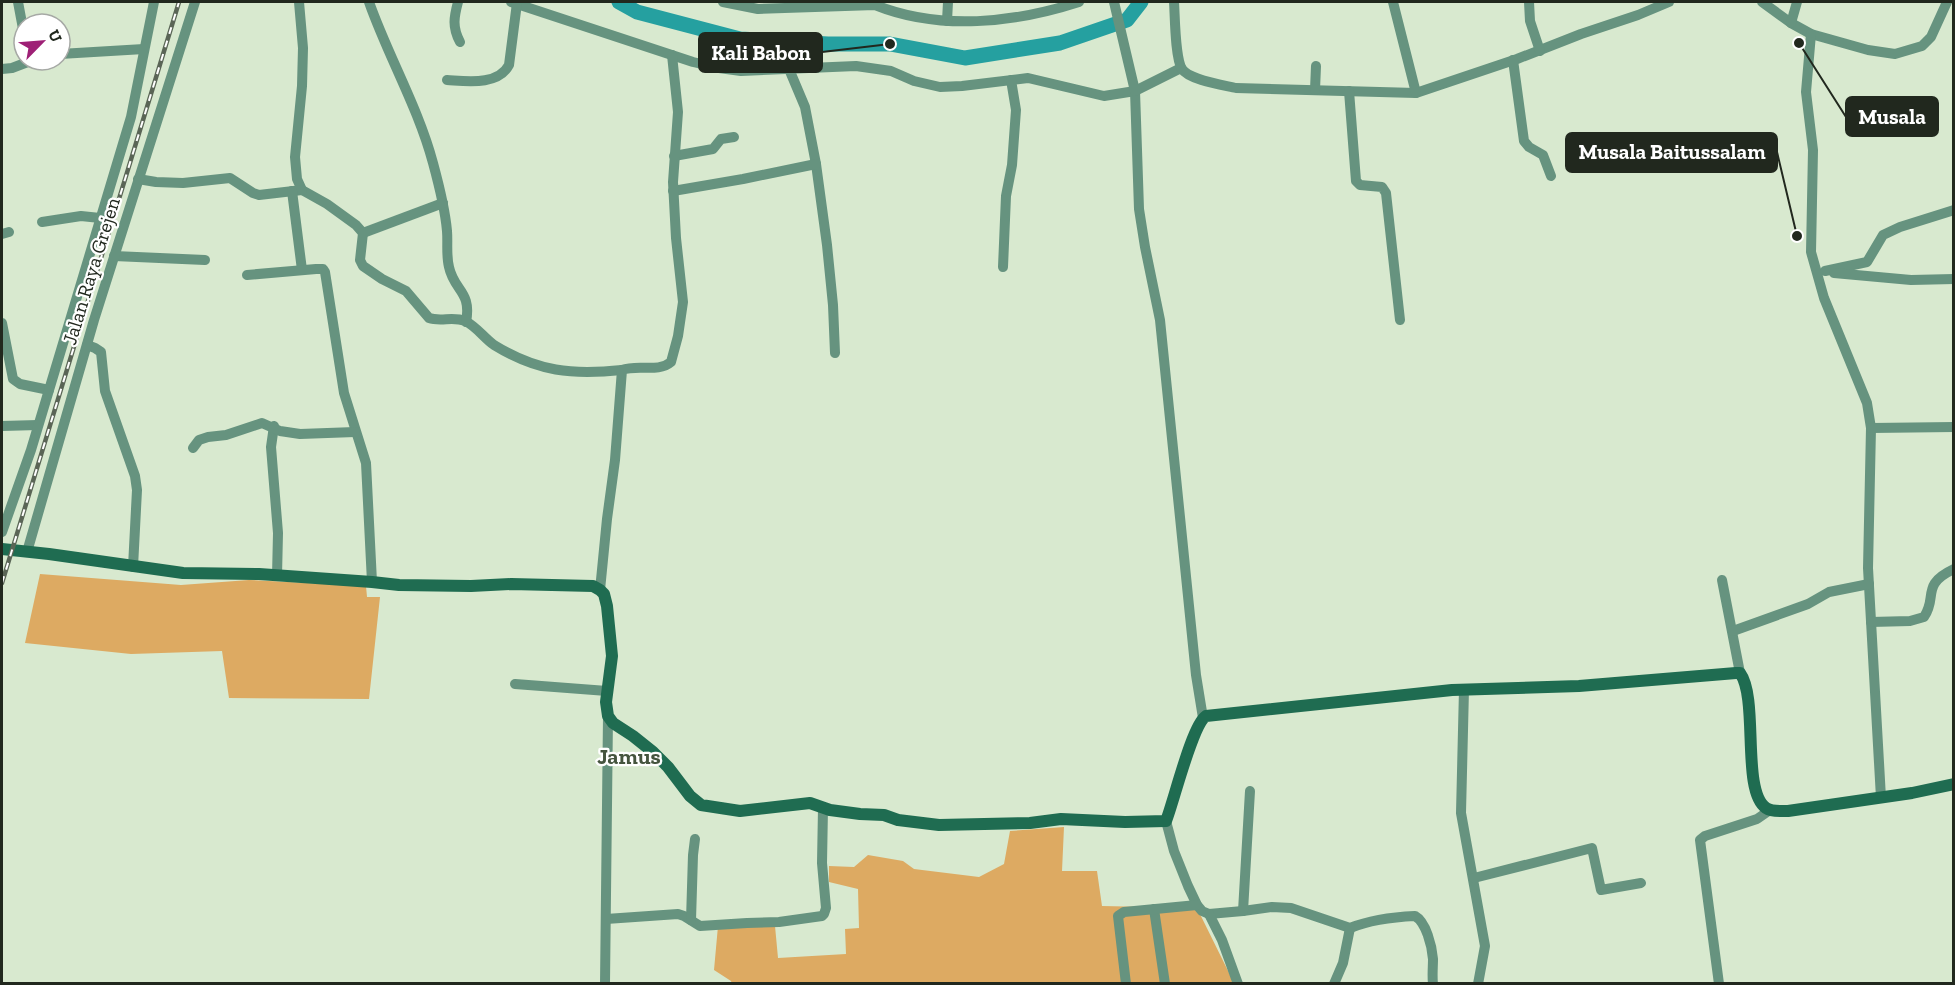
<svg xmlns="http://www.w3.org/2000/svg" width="1955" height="985" font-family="'Zilla Slab',serif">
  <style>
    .green { fill: #ddaa62 }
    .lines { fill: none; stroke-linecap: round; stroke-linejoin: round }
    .river { stroke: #25a0a0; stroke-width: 15 }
    .street { stroke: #66937f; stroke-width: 10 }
    .secondary { stroke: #1f6c51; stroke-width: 12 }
    .rail-casing { stroke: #5a6556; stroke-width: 4.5 }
    .rail { stroke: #fff; stroke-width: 2; stroke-dasharray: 7; stroke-linecap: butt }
    .labels { text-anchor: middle; stroke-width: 4.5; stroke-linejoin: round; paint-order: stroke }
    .street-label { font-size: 20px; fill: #21281e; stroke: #fff }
    .quarter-label { font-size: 22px; font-weight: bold; fill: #45543e; stroke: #fff }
    .leader { fill: none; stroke: #21281e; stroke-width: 2 }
    .callout-dot { fill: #21281e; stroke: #fff; stroke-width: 2 }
    .callout { fill: #21281e; stroke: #21281e; stroke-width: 2 }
    .callout-label { font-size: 21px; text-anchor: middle; font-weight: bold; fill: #fff }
  </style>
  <rect width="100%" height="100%" fill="#d8e9cf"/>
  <!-- green -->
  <g class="green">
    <path d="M 40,574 L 181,585 L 249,580 L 366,586 L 367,597 L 380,597 L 369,699 L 229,698 L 222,651 L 131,654 L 25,643 Z"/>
    <path d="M 1064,827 L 1062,871 L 1097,871 L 1102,906 L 1197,908 L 1234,983 L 732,984 L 731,981 L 714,970 L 718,926 L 775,926 L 778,958 L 846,954 L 845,929 L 859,928 L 858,889 L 829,882 L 829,866 L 854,867 L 868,855 L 903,861 L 914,869 L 979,877 L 1004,864 L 1010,831 Z"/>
  </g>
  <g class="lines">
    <!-- river -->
    <path class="river" d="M 619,2 L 637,12 L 740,39 L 828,44 L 890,44 L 965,58 L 1060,43 L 1127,20 L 1141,2"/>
    <!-- street -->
    <g class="street">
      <path d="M 18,2 L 24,34"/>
      <path d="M 299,2 L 303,48 L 302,86 L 295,157 L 297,179 L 302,190 L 327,204 L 356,225 L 363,233 L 360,260 L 363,266 L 382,279 L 406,291 L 429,318 C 441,322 453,316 465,321 C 476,326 484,338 494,345 C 538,372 572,375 622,370"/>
      <path d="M 369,2 C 388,56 418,107 433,163 C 439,185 445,208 447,231 C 448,243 446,255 449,267 C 454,291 472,291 466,322"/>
      <path d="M 458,2 C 454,17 452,27 460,42"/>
      <path d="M 511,2 L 693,62 L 719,68 L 741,71 L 856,66 L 891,71 L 914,81 L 940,87 L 962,86 L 1028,78 L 1104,96 L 1135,91 L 1139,209 L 1145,247 L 1160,320 L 1196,675 L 1203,718"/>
      <path d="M 723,2 L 758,9 L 875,5 C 940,31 1014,23 1079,2"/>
      <path d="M 1114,2 L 1135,91 L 1181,68"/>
      <path d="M 1174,2 C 1175,16 1175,58 1182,69 C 1189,80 1223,85 1236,88 L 1416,93 L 1517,59 L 1581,34 L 1638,15 L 1669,2"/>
      <path d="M 1393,2 L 1416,93"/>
      <path d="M 1529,2 L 1530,21 L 1540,51"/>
      <path d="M 1762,2 L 1791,23 L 1811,34 L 1868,50 L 1895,54 L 1922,46 L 1931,37 L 1947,2"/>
      <path d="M 947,21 L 948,2"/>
      <path d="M 1791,23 L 1797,2"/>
      <path d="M 1811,34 L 1806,92 L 1813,150 L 1811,252 L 1824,298 L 1867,403 L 1871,428 L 1868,568 L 1881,798"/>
      <path d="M 60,54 L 144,49"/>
      <path d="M 1513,60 L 1524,141 L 1529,147 L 1543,155 L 1551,176"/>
      <path d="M 2,69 L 12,68 L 33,60"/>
      <path d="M 789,69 L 805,107 L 816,164 L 827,245 L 833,305 L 835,353"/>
      <path d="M 447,80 C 466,81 498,86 509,65 L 517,3"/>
      <path d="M 1315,90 L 1316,66"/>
      <path d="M 1349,91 L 1356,181 L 1360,185 L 1382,187 L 1386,193 L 1400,320"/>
      <path d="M 674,156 L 713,149 L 721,139 L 734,137"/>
      <path d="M 138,179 L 156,182 L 183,183 L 230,178 L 253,193 L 259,195 L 302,190"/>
      <path d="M 292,191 L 302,270"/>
      <path d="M 673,191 L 743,179 L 816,164"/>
      <path d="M 42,222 L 81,216 L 100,218"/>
      <path d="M 363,233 L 443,203"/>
      <path d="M 2,234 L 9,232"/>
      <path d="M 114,256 L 205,260"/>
      <path d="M 1003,267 L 1006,196 L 1012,165 L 1016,110 L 1011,80"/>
      <path d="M 1825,271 L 1867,262 L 1883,235 L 1900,227 L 1954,210"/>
      <path d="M 1834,273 L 1911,280 L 1954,279"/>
      <path d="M 247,275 L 316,269 L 323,269 L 325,272 L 344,393 L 366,463 L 372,582"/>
      <path d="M 2,323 L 13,379 L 20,384 L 49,390"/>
      <path d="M 87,345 L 95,348 L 101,352 L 105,391 L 135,476 L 137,490 L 133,567"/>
      <path d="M 2,426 L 38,425"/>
      <path d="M 274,426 L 271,447 L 278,533 L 277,576"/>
      <path d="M 1871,428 L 1954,427"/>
      <path d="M 193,448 L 199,440 L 208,437 L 226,435 L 262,423 L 280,431 L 300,434 L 355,432"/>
      <path d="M 2,532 L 31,450 L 131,117 L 154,2"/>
      <path d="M 27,552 L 94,320 L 195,2"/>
      <path d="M 1722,580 L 1740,673"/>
      <path d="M 600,590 L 607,519 L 615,460 L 622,370 C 638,364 658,373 671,362 L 678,336 L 683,302 L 676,238 L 673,182 L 678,112 L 672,55"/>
      <path d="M 1871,622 L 1910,621 L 1924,617 C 1938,597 1920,585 1954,569"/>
      <path d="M 1733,631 L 1808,604 L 1829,592 L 1869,584"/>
      <path d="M 515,684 L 607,691"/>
      <path d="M 1464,689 L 1461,813 L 1485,946 L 1478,984"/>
      <path d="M 1166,821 L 1174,851 L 1188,886 L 1197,905 L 1202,911 L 1209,914 L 1243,911 L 1272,907 L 1291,908 L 1350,928 C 1370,920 1393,917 1415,916 C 1426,922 1432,946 1433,959 C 1433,967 1432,975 1433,984"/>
      <path d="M 1474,878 L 1592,848 L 1601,890 L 1641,883"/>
      <path d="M 1154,909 L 1165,984"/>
      <path d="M 1243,911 L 1250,791"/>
      <path d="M 1209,914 L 1222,940 L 1238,984"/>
      <path d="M 606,919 L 678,914 L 684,916 L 700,926 L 747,923 L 779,922 L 822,916 L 824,914 L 826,908 L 822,863 L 823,808"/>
      <path d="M 691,920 L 693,855 L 695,839"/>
      <path d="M 605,984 L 608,716"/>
      <path d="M 1126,984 L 1118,916 L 1124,912 L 1197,905"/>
      <path d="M 1334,984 L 1343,963 L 1350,928"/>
      <path d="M 1719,984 L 1700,840 L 1705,836 L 1757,819 L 1770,810"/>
    </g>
    <!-- secondary -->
    <path class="secondary" d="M 2,549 L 49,554 L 183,573 L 259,574 L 372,582 L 399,585 L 471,586 L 511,584 L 593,586 L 600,590 L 604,594 L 607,606 L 612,656 L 606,702 L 608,716 L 613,723 L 633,736 L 653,752 L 668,767 L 690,796 L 701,805 L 740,811 L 810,803 L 830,810 L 860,814 L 884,815 L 898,820 L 939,825 L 1030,823 L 1061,819 L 1125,822 L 1166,821 C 1174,801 1192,725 1206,716 L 1452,690 L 1579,686 L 1736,673 L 1740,673 C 1759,699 1741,791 1766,808 C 1772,812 1781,811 1788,811 L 1912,793 L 1954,784"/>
    <defs>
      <path id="rail" d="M 2,583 L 179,2"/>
    </defs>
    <!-- rail casing -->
    <use href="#rail" class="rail-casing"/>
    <!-- rail -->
    <use href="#rail" class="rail"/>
  </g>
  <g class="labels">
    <!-- street labels -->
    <g class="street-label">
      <text transform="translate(91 271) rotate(-73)" y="7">Jalan Raya Grejen</text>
    </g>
    <!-- quarter labels -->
    <g class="quarter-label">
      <text x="629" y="764">Jamus</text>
    </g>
  </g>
  <!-- callouts -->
  <path class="leader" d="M890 44L822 52M1799 43L1846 117M1797 236L1777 152"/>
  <g class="callout-dot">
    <circle cx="890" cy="44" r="6"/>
    <circle cx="1799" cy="43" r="6"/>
    <circle cx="1797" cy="236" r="6"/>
  </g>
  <g class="callout">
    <rect x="699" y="33" width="123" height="39" rx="6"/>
    <rect x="1846" y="97" width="92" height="39" rx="6"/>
    <rect x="1566" y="133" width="211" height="39" rx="6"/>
  </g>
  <g class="callout-label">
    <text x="761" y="60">Kali Babon</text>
    <text x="1892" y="124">Musala</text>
    <text x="1672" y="159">Musala Baitussalam</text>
  </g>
  <!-- border -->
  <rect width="1955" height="985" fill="none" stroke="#21281e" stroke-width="6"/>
  <!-- north arrow -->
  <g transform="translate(42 42) rotate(65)"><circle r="28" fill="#ffffff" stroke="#a6a9a5" stroke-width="1.5"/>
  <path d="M0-4.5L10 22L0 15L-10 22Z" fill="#9e2076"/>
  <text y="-9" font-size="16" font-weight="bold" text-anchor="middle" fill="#21281e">U</text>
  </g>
</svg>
